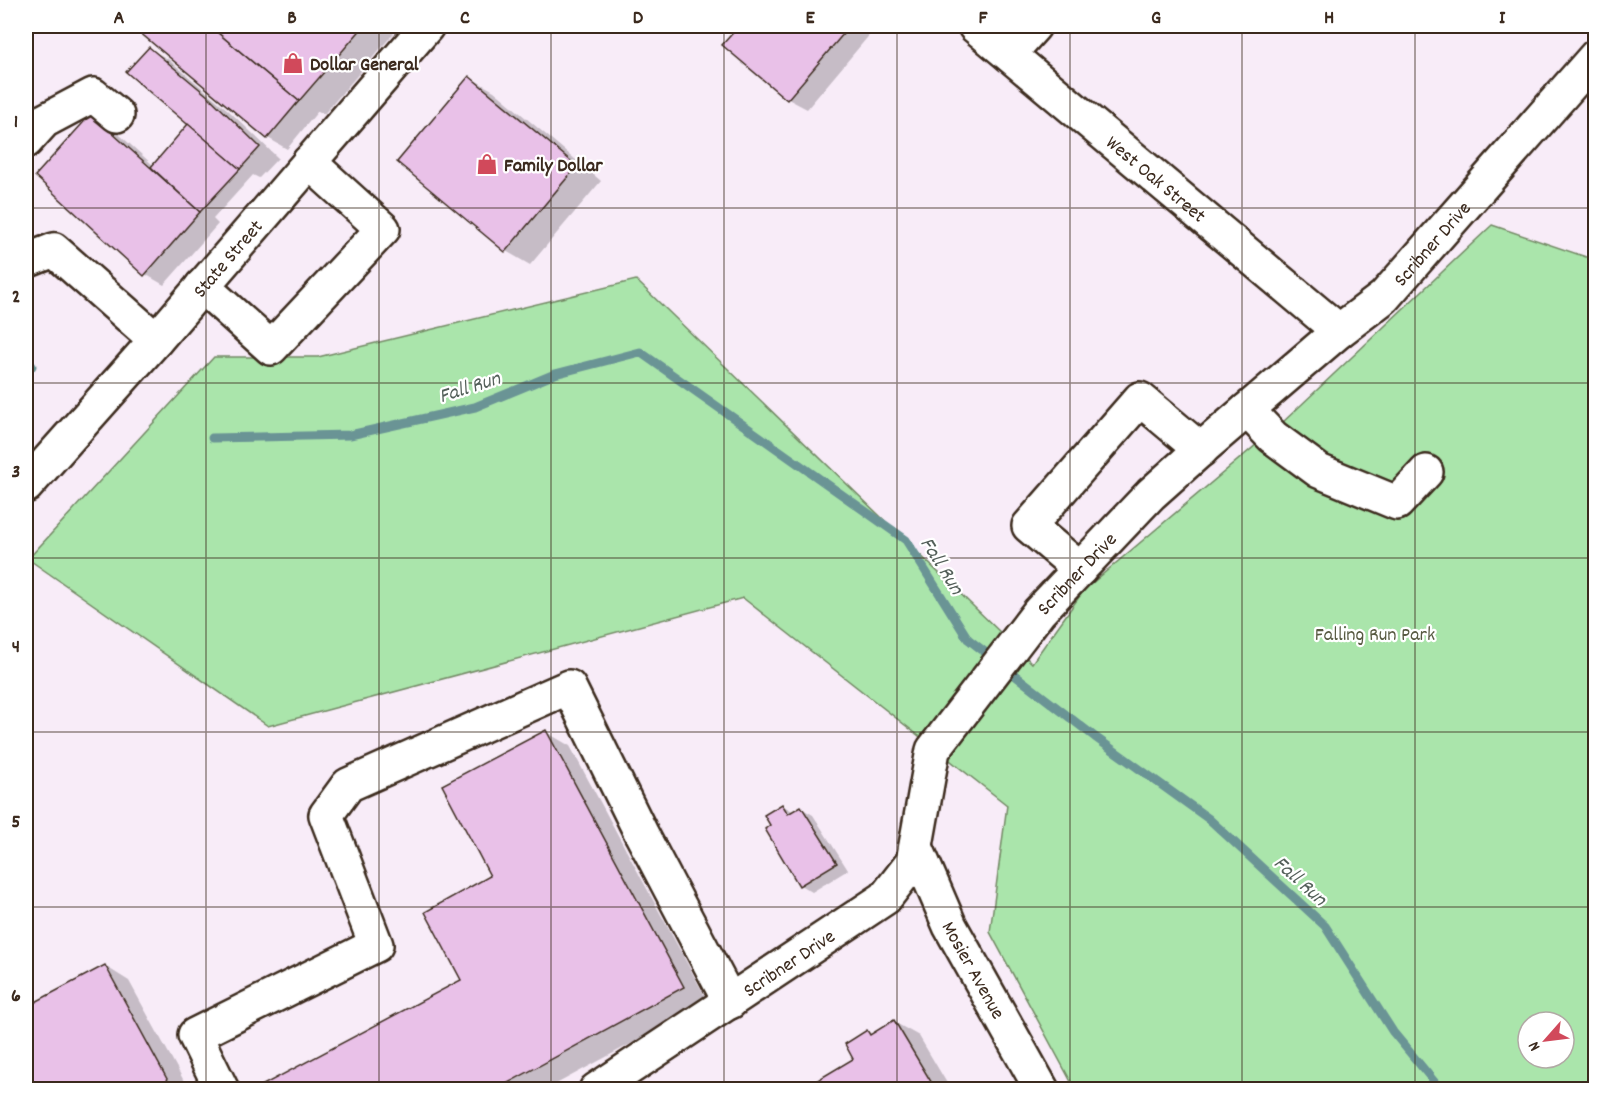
<svg xmlns="http://www.w3.org/2000/svg" width="1621" height="1115" font-family="Dekko,sans-serif">
  <style>
    .green { fill: #aae5ab; stroke: #728864; stroke-width: 1.5; fill-rule: evenodd }
    .shadow { fill: #0003 }
    .lines { fill: none; stroke-linecap: round; stroke-linejoin: round }
    .stream { stroke: #6a9495; stroke-width: 9 }
    .building { fill: #e9c1e8; stroke: #3b2a1e; stroke-width: 1.5 }
    .minor-casing { stroke: #3b2a1e; stroke-width: 38 }
    .major-casing { stroke: #3b2a1e; stroke-width: 38 }
    .minor { stroke: #fff; stroke-width: 33 }
    .major { stroke: #fff; stroke-width: 33 }
    .grid { fill: none; stroke: #3b2a1e; stroke-width: 1.5; stroke-opacity: 0.55 }
    .labels { text-anchor: middle; stroke-width: 4.5; stroke-linejoin: round; paint-order: stroke }
    .poi-label { font-size: 20px; font-weight: bold; fill: #3b2a1e; stroke: #fff; text-anchor: start }
    .street-label { font-size: 20px; fill: #3b2a1e; stroke: #fff }
    .park-label { font-size: 20px; fill: #575941; stroke: #fff }
    .water-label { font-size: 21px; font-style: italic; fill: #535f59; stroke: #fff }
    .neatline { fill: none; stroke: #3b2a1e; stroke-width: 2 }
    .grid-label { font-size: 20px; text-anchor: middle; font-weight: bold; fill: #3b2a1e }
  </style>
  <rect width="100%" height="100%" fill="#f8ecf8"/>
  <filter id="ink" filterUnits="userSpaceOnUse"><feTurbulence type="fractalNoise" baseFrequency=".0167" numOctaves="2"/><feDisplacementMap in="SourceGraphic" scale="12" xChannelSelector="R" yChannelSelector="G"/><feConvolveMatrix kernelMatrix="1 2 1 2 8 2 1 2 1" color-interpolation-filters="sRGB"/></filter>
  <g filter="url(#ink)">
    <!-- green -->
    <path class="green" d="M 1492,225 L 1595,260 L 1595,1089 L 1075,1089 L 990,932 L 1007,805 L 743,598 L 268,726 L 28,559 L 214,357 L 318,357 L 636,280 L 1032,663 L 1084,590 L 1282,423 ZM 1528,1022 L 1564,1022 L 1564,1058 L 1528,1058 Z"/>
    <!-- shadow -->
    <g class="shadow">
      <path d="M 134,26 L 400,26 L 324,114 L 318,111 L 287,149 L 268,138 Z"/>
      <path d="M 741,26 L 877,26 L 807,109 L 788,99 L 725,45 Z"/>
      <path d="M 149,49 L 168,59 L 228,110 L 278,158 L 259,178 L 253,175 L 213,219 L 218,224 L 164,285 L 145,274 L 91,116 L 110,126 L 154,166 L 189,124 Z"/>
      <path d="M 469,77 L 494,91 L 601,181 L 530,265 L 506,251 L 400,161 Z"/>
      <path d="M 546,732 L 570,746 L 708,1002 L 545,1090 L 262,1090 L 463,981 L 492,876 Z"/>
      <path d="M 782,805 L 794,812 L 801,808 L 813,815 L 848,870 L 812,892 L 800,885 L 772,826 Z"/>
      <path d="M 105,966 L 129,981 L 189,1090 L 26,1090 L 26,1009 Z"/>
      <path d="M 894,1022 L 919,1036 L 951,1090 L 804,1090 L 855,1059 L 867,1032 L 872,1035 Z"/>
    </g>
    <g class="lines">
      <!-- stream -->
      <g class="stream">
        <path d="M 26,366 L 32,366"/>
        <path d="M 212,438 L 350,435 L 475,407 L 555,374 L 640,352 L 906,540 L 968,639 L 1095,737 L 1209,819 L 1325,926 L 1393,1032 L 1441,1090"/>
      </g>
    </g>
    <!-- building -->
    <g class="building">
      <path d="M 132,26 L 210,26 L 299,101 L 267,139 Z"/>
      <path d="M 210,26 L 364,26 L 299,101 Z"/>
      <path d="M 739,26 L 850,26 L 787,100 L 722,45 Z"/>
      <path d="M 149,47 L 209,97 L 260,147 L 240,169 L 126,72 Z"/>
      <path d="M 469,76 L 577,166 L 505,252 L 397,162 Z"/>
      <path d="M 91,114 L 200,212 L 144,276 L 35,176 Z"/>
      <path d="M 188,124 L 240,169 L 200,212 L 151,167 Z"/>
      <path d="M 546,730 L 684,987 L 495,1090 L 260,1090 L 259,1087 L 461,980 L 425,912 L 490,876 L 442,785 Z"/>
      <path d="M 782,804 L 788,814 L 801,806 L 837,863 L 799,886 L 765,829 L 770,825 L 764,815 Z"/>
      <path d="M 105,965 L 173,1090 L 26,1090 L 26,1007 Z"/>
      <path d="M 894,1020 L 936,1090 L 801,1090 L 853,1059 L 845,1044 L 867,1030 L 870,1035 Z"/>
    </g>
    <g class="lines">
      <defs>
        <g id="minor">
          <path id="s1" d="M 975,26 L 1339,331"/>
          <path d="M 1009,54 L 1034,26"/>
          <path d="M 26,141 L 44,121 L 93,95 L 117,115"/>
          <path d="M 26,261 L 54,250 L 156,340"/>
          <path d="M 202,286 L 271,348 L 383,229 L 309,162"/>
          <path d="M 1247,410 L 1273,437 L 1319,471 L 1397,503 L 1426,472"/>
          <path d="M 1080,569 L 1029,526 L 1140,399 L 1201,450"/>
          <path id="s2" d="M 916,847 L 950,926 L 1042,1090"/>
          <path d="M 222,1090 L 195,1035 L 376,945 L 326,815 L 348,785 L 569,687 L 642,835 L 730,1002"/>
          <path id="s3" d="M 596,1090 L 885,898 L 913,862 L 933,750 L 1039,612 L 1151,494 L 1206,445 L 1339,331 L 1384,297 L 1596,56"/>
        </g>
        <g id="major">
          <path id="s4" d="M 26,486 L 156,340 L 427,26"/>
        </g>
      </defs>
      <!-- minor casing -->
      <use href="#minor" class="minor-casing"/>
      <!-- major casing -->
      <use href="#major" class="major-casing"/>
      <!-- minor -->
      <use href="#minor" class="minor"/>
      <!-- major -->
      <use href="#major" class="major"/>
    </g>
  </g>
  <!-- grid -->
  <path class="grid" d="M 206,26 L 206,1090M 379,26 L 379,1090M 551,26 L 551,1090M 724,26 L 724,1090M 897,26 L 897,1090M 1070,26 L 1070,1090M 1242,26 L 1242,1090M 1415,26 L 1415,1090M 26,208 L 1596,208M 26,383 L 1596,383M 26,558 L 1596,558M 26,732 L 1596,732M 26,907 L 1596,907"/>
  <!-- icons -->
  <defs>
    <symbol id="shop-bare" viewBox="-9 -9 18 18"><path d="M-5-2.5h2.3a2.7 3.5 0 0 1 5.4 0H5L5.5 6h-11ZM-1.5-2.5h3a1.5 2.3 0 0 0-3 0Z" fill="#d1495b" stroke="#fff" stroke-width="2.5" paint-order="stroke"/></symbol>
  </defs>
  <g fill-rule="evenodd">
    <use href="#shop-bare" x="278" y="48" width="30" height="30"/>
    <use href="#shop-bare" x="472" y="149" width="30" height="30"/>
  </g>
  <g class="labels">
    <!-- poi labels -->
    <g class="poi-label">
      <text x="310" y="70">Dollar General</text>
      <text x="504" y="171">Family Dollar</text>
    </g>
    <!-- street labels -->
    <g class="street-label">
      <text dy="7" stroke="none"><textPath href="#s1" startOffset="237">West Oak Street</textPath></text>
      <text dy="7" stroke="none"><textPath href="#s3" startOffset="1220">Scribner Drive</textPath></text>
      <text dy="7" stroke="none"><textPath href="#s4" startOffset="304">State Street</textPath></text>
      <text dy="7" stroke="none"><textPath href="#s3" startOffset="734">Scribner Drive</textPath></text>
      <text dy="7" stroke="none"><textPath href="#s3" startOffset="231">Scribner Drive</textPath></text>
      <text dy="7" stroke="none"><textPath href="#s2" startOffset="136">Mosier Avenue</textPath></text>
    </g>
    <!-- park labels -->
    <g class="park-label">
      <text x="1375" y="640">Falling Run Park</text>
    </g>
    <!-- water labels -->
    <g class="water-label">
      <text transform="translate(469 386) rotate(-18)" y="7">Fall Run</text>
      <text transform="translate(943 565) rotate(58)" y="7">Fall Run</text>
      <text transform="translate(1301 880) rotate(42)" y="7">Fall Run</text>
    </g>
  </g>
  <!-- margin -->
  <rect width="1621" height="1115" fill="none" stroke="#fff" stroke-width="66"/>
  <!-- north arrow -->
  <g transform="translate(1546 1040) rotate(242)"><circle r="28" fill="#ffffff" stroke="#b1aaa5" stroke-width="1.5"/>
  <path d="M0-4.5L10 22L0 15L-10 22Z" fill="#d1495b"/>
  <text y="-9" font-size="16" font-weight="bold" text-anchor="middle" fill="#3b2a1e">N</text>
  </g>
  <rect x="33" y="33" width="1555" height="1049" class="neatline"/>
  <g class="grid-label">
    <text x="119" y="23">A</text>
    <text x="292" y="23">B</text>
    <text x="465" y="23">C</text>
    <text x="638" y="23">D</text>
    <text x="810" y="23">E</text>
    <text x="983" y="23">F</text>
    <text x="1156" y="23">G</text>
    <text x="1329" y="23">H</text>
    <text x="1502" y="23">I</text>
    <text x="16" y="127">1</text>
    <text x="16" y="302">2</text>
    <text x="16" y="477">3</text>
    <text x="16" y="652">4</text>
    <text x="16" y="827">5</text>
    <text x="16" y="1001">6</text>
  </g>
</svg>
